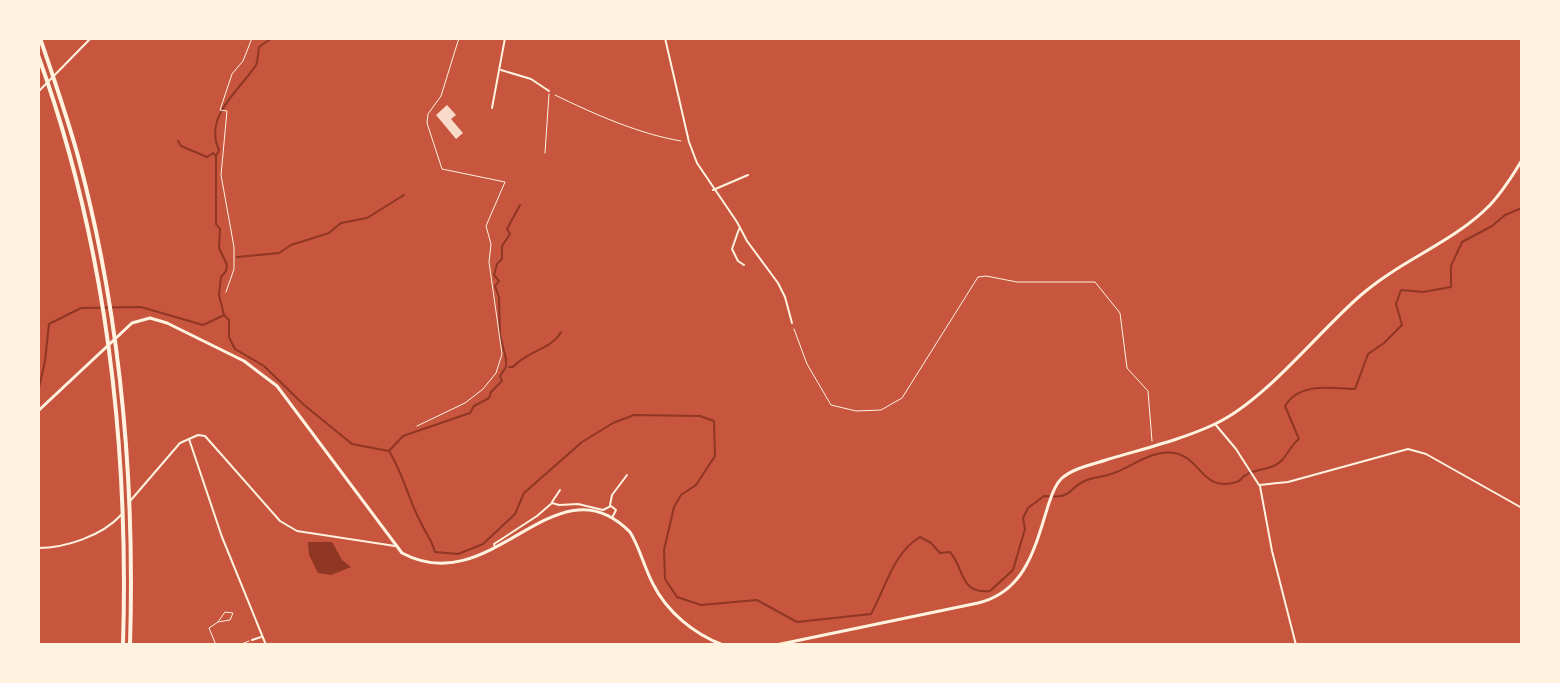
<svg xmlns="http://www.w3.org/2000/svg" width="1560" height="683" font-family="Arial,sans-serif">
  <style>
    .water { fill: #8f3625 }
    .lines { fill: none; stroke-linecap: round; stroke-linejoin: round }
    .stream { stroke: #8f3625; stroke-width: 2 }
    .building { fill: #f7dbc8 }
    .path { stroke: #fff3e0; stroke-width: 1 }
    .service { stroke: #fff3e0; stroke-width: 1 }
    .minor { stroke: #fff3e0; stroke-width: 2 }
    .tertiary { stroke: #fff3e0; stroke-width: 2 }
    .secondary { stroke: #fff3e0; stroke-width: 3 }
    .motorway { stroke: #fff3e0; stroke-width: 4 }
  </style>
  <rect width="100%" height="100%" fill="#c8553d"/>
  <!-- water -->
  <path class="water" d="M 308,542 L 332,542 L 342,560 L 351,567 L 331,575 L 318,573 L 309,555 Z"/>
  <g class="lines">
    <!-- stream -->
    <g class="stream">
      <path d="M 178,141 L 181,146 L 207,157 L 213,153 L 216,156"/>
      <path d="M 237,257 L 279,253 L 291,245 L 329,233 L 341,223 L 367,218 L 404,195"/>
      <path d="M 224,315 L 219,295 L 221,277 L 226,271 L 227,265 L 219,248 L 220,229 L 216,224 L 216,156 L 219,150 C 203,116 241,89 256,65 C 258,61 258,52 259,47 L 272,38"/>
      <path d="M 509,367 L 513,367 C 526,351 551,350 561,332"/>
      <path d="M 38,392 L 45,361 L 49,324 L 81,308 L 141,307 L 203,325 L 224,315 L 229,320 L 229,337 L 235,349 L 264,366 L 303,404 L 352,444 L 389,451 C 404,475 408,499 421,523 C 426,534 432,540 435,552 L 458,554 L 483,544 L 515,514 L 524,493 L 582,442 L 613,423 L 634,415 L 700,416 L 714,421 L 715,456 L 696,485 L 681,495 L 674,507 L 664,550 L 665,579 L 677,597 L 701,605 L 757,600 L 797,622 L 871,614 C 886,587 893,553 920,537 L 931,543 L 940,553 L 950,552 C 965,569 959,594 990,591 L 1013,570 L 1025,529 L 1023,518 L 1028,508 L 1044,496 C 1076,499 1066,488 1087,480 C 1095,477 1103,477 1111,474 C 1131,468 1151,449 1174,453 C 1201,457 1202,493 1236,482 C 1245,479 1238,479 1246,475 C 1256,468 1270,471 1280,462 C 1288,455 1290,446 1299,439 L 1285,406 C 1299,382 1331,388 1355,389 L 1368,354 L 1384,343 L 1402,325 L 1396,304 L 1401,290 L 1423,292 L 1451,287 L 1451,266 L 1462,242 L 1492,226 L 1505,215 L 1522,208"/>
      <path d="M 389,451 L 403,436 L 470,413 L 474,406 L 489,398 L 491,392 L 502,381 L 500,376 L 506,367 L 506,359 L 500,335 L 499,297 L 495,286 L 499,281 L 494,275 L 497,264 L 502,259 L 502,246 L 510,234 L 507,229 L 520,205"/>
    </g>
  </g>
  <!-- building -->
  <path class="building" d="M 447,105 L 456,115 L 451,119 L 463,133 L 456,139 L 436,115 Z"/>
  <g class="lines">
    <!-- path -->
    <g class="path">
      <path d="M 555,95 C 594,114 639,134 681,141"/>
      <path d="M 226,292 L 234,269 L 234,247 L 221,175 L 227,111 L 220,110 L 232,74 L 243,61 L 252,38"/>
      <path d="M 794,329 L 807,364 L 831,405 L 856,411 L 881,410 L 902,398 L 978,277 L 986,276 L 1017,282 L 1095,282 L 1120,313 L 1127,368 L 1148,391 L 1152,441"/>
      <path d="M 417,426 L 465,403 L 483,389 L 496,373 L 502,354 L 489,262 L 491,244 L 486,226 L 505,182 L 442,169 L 427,123 L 428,114 L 441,96 L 459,38"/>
    </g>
    <!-- service -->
    <g class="service">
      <path d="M 545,153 L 549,94"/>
      <path d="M 216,645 L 209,628 L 218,622 L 225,612 L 233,613 L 230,620 L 218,622"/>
      <path d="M 239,645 L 249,641"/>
    </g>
    <!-- minor -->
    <g class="minor">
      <path d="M 665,38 L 689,142 L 697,163 L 737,222 L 747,241 L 778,283 L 785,297 L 792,323"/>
      <path d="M 501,70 L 531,79 L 549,91"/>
      <path d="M 492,108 L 505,38"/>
      <path d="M 713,190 L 748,175"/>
      <path d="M 739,229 L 732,249 L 738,261 L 744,265"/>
      <path d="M 189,439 L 198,435 L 205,436 L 280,521 L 297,531 L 395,546"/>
      <path d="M 1260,486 L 1272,551 L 1296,645"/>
      <path d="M 552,502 L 560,490"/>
      <path d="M 610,505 L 612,495 L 627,475"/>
      <path d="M 495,547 L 494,544 L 537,516 L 552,503 L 559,505 L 578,504 L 603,510 L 611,506 L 616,510 L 612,518"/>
      <path d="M 252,640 L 261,637"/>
    </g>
    <!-- tertiary -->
    <g class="tertiary">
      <path d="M 38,92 L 91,38"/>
      <path d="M 1215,424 L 1236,449 L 1259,485 L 1288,482 L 1408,449 L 1426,454 L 1522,508"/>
      <path d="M 131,500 L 180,443 L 189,439 L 222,537 L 266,645"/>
      <path d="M 38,548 C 65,548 102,536 121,515"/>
    </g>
    <!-- secondary -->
    <g class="secondary">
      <path d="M 38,411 L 132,323 L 150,318 L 167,323 L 244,361 L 277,386 L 402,553 C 493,602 555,456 630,532 C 640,548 644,567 653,584 C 667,612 694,634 723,645"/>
      <path d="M 776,645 L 978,603 C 1025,592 1035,548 1048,506 C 1051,497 1054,486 1061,479 C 1073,468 1091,465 1106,460 C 1142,449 1181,440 1215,424 C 1265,401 1318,332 1361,295 C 1401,260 1454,242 1490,205 C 1503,191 1513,175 1522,160"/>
    </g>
    <!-- motorway -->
    <g class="motorway">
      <path d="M 40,38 C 54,79 68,119 79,160 C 121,318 135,482 130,645"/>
      <path d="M 38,55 C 106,243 129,447 123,645"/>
    </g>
  </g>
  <!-- border -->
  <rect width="1560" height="683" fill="none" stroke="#fff3e0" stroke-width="80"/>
</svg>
